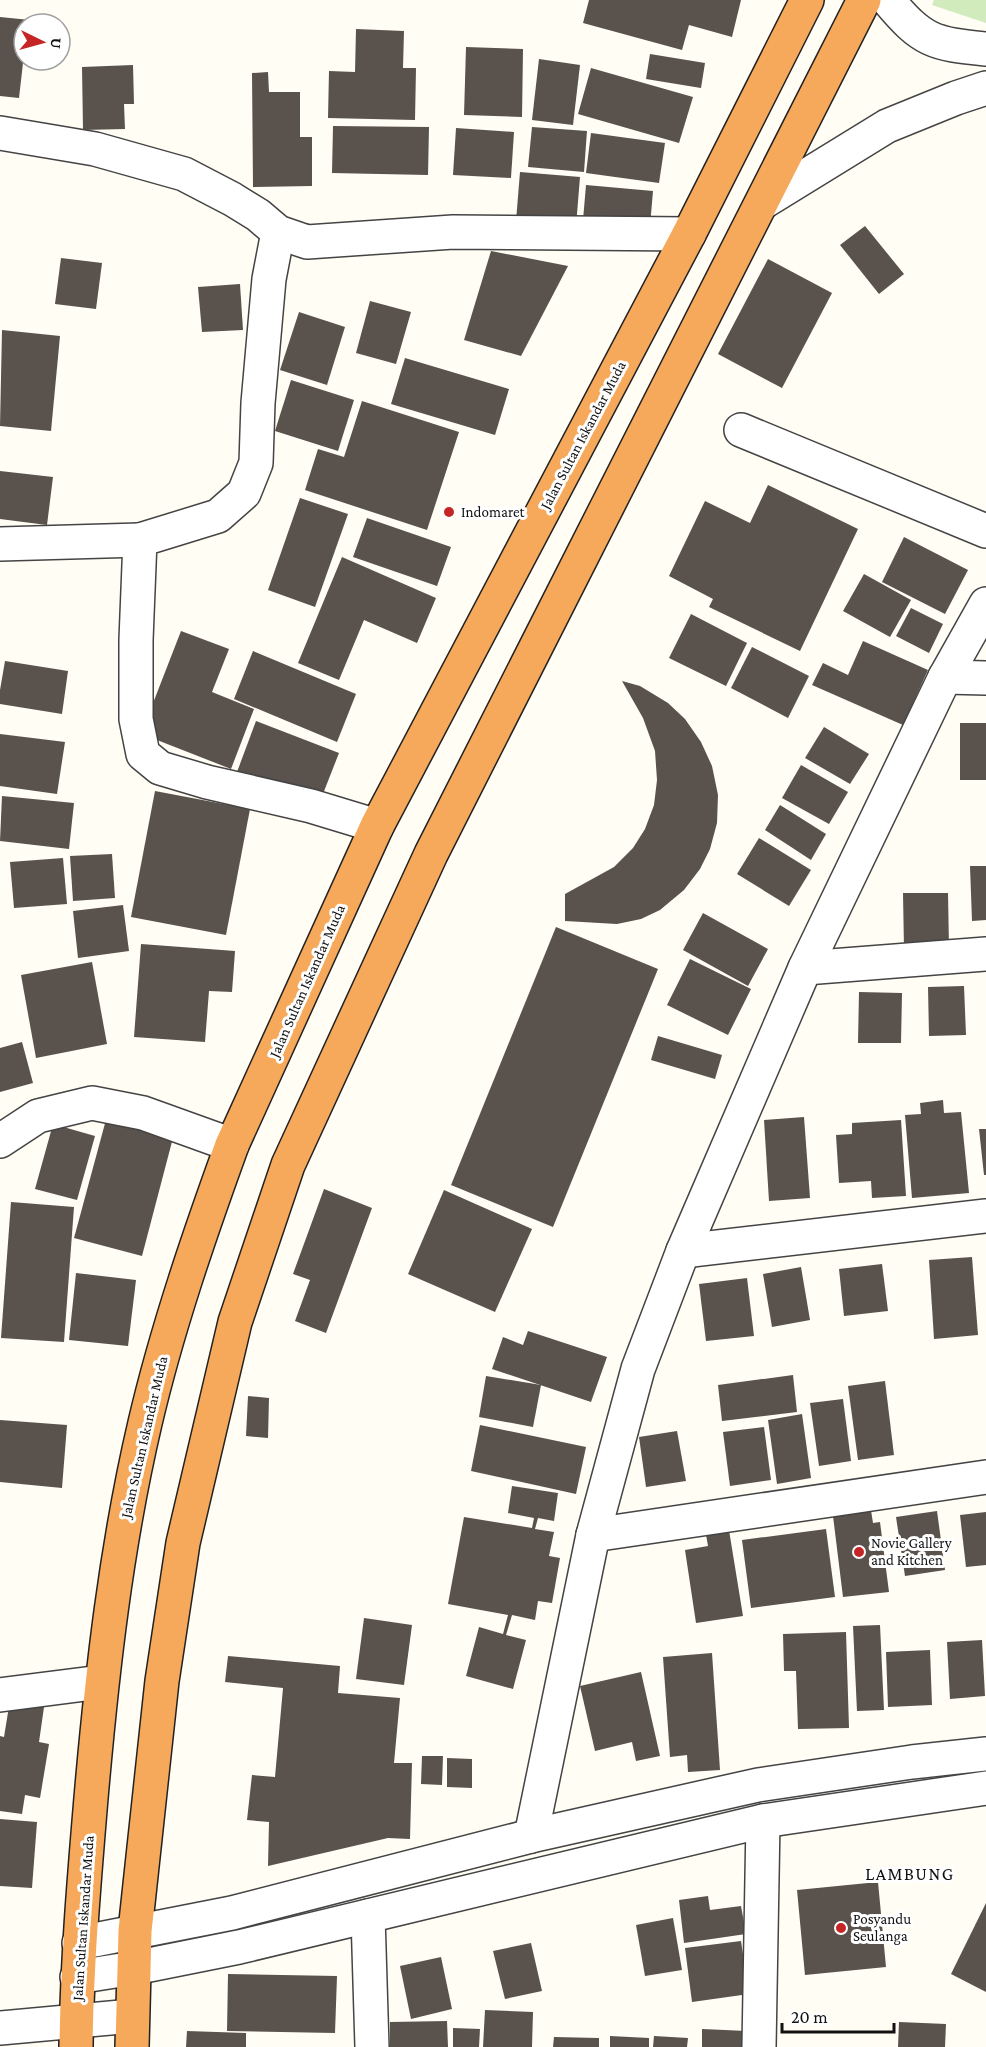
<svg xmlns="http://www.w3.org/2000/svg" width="986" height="2047" font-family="'Crimson Pro',serif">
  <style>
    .green { fill: #d2ebbc }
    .building { fill: #5a524d }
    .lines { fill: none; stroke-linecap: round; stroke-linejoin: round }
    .minor-casing { stroke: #444; stroke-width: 36 }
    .highway-casing { stroke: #222; stroke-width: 36 }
    .minor { stroke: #fff; stroke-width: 33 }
    .highway { stroke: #f6a95b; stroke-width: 33 }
    .poi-dot { fill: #c52525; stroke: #fff; stroke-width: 2 }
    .labels { text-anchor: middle; stroke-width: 6; stroke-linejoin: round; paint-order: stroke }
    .street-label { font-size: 15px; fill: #111; stroke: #fff }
    .poi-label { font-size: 15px; fill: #111; stroke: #fff; text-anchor: start }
    .quarter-label { font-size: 18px; letter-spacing: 1.5px; fill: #111; stroke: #fff }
  </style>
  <rect width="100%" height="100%" fill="#fffdf4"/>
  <!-- green -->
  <path class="green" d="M 934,0 L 986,0 L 986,23 L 932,5 Z"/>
  <!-- building -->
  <g class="building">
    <path d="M 589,0 L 741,0 L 732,37 L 689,25 L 682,50 L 583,23 Z"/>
    <path d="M 0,17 L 30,20 L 30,24 L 24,24 L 24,60 L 37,60 L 37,64 L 23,63 L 19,98 L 0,96 Z"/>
    <path d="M 356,29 L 404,31 L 403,68 L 416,68 L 415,120 L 328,118 L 329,71 L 355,72 Z"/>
    <path d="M 466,47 L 523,49 L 522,117 L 464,115 Z"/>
    <path d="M 650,54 L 705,63 L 701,88 L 646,79 Z"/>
    <path d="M 539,59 L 580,65 L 573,125 L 532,120 Z"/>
    <path d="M 133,65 L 134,104 L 124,104 L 125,129 L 83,130 L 82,67 Z"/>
    <path d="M 591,68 L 693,97 L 679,143 L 578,114 Z"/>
    <path d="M 268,72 L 269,92 L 300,92 L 300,137 L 312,137 L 312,186 L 253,187 L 252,73 Z"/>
    <path d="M 333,126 L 429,127 L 428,175 L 332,173 Z"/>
    <path d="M 532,127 L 587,131 L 584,172 L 528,167 Z"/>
    <path d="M 456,128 L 514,132 L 511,178 L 453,175 Z"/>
    <path d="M 591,133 L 665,143 L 659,183 L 586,173 Z"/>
    <path d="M 520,172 L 580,177 L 576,226 L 516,221 Z"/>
    <path d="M 586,185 L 653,191 L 650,226 L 583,220 Z"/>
    <path d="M 865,226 L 904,274 L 879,294 L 840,245 Z"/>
    <path d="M 491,251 L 568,266 L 521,356 L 464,340 Z"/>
    <path d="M 61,258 L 102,263 L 96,309 L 55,304 Z"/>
    <path d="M 768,259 L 832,293 L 782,388 L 718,354 Z"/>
    <path d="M 240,284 L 243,330 L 202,332 L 198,287 Z"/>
    <path d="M 370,301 L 411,312 L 396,364 L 356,353 Z"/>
    <path d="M 299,312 L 345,327 L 327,385 L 280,370 Z"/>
    <path d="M 2,330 L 60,336 L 51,431 L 0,426 Z"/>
    <path d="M 405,358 L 509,389 L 495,435 L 391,404 Z"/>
    <path d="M 291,380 L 354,400 L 338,451 L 275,431 Z"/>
    <path d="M 362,401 L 459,432 L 427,530 L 305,490 L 318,449 L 344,457 Z"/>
    <path d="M 0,471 L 53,477 L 47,525 L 0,519 Z"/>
    <path d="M 768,485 L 858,529 L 800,651 L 709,607 L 713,599 L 669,576 L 705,501 L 750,523 Z"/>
    <path d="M 300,498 L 348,514 L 315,607 L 268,590 Z"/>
    <path d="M 367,518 L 451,547 L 437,586 L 353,557 Z"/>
    <path d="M 904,537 L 968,570 L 945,614 L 882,582 Z"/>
    <path d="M 342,557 L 436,598 L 417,643 L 364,620 L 339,680 L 298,663 Z"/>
    <path d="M 864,574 L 911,600 L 890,637 L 843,611 Z"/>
    <path d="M 911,608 L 943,624 L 929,653 L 896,636 Z"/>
    <path d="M 691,614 L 747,643 L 726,686 L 669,658 Z"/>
    <path d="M 181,631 L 229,649 L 212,692 L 254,709 L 231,769 L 157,740 L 148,716 Z"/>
    <path d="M 863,641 L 928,670 L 903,725 L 812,685 L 823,663 L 848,675 Z"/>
    <path d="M 752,647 L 809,676 L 788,718 L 731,688 Z"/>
    <path d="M 253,651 L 356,694 L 337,742 L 234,699 Z"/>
    <path d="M 5,661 L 68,671 L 62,714 L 0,704 L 0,690 Z"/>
    <path d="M 622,681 L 640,686 L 668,703 L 685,719 L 701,742 L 712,766 L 718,795 L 717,823 L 710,849 L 700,869 L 684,890 L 660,910 L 641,919 L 617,924 L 565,921 L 565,894 L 614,867 L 633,848 L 645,829 L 654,805 L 657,780 L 655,751 L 643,718 Z"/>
    <path d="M 256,721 L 339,753 L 319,804 L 237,772 Z"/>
    <rect x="960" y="723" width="26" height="57"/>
    <path d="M 824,727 L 869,754 L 850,784 L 805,758 Z"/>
    <path d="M 0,734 L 65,742 L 57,794 L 0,786 Z"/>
    <path d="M 801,765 L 848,792 L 829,824 L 782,798 Z"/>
    <path d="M 155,791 L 250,809 L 226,935 L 131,917 Z"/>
    <path d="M 2,796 L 74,803 L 69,849 L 0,841 Z"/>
    <path d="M 780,805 L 826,834 L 811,860 L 765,830 Z"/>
    <path d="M 759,838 L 811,870 L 789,906 L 737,874 Z"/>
    <path d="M 112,854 L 115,898 L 73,901 L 70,856 Z"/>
    <path d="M 63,858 L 67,904 L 14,908 L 10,862 Z"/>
    <path d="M 970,866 L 986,866 L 986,920 L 972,921 Z"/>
    <path d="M 903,893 L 948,893 L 949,948 L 904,949 Z"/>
    <path d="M 123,905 L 129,951 L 78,958 L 73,911 Z"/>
    <path d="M 703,913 L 768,949 L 748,986 L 683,950 Z"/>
    <path d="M 556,927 L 658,969 L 553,1227 L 451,1185 Z"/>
    <path d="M 141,944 L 235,951 L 232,992 L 209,991 L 205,1042 L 134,1037 Z"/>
    <path d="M 690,959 L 751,989 L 728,1035 L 667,1005 Z"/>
    <path d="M 92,962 L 107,1044 L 36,1058 L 21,975 Z"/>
    <path d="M 964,986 L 966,1035 L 929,1036 L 928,987 Z"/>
    <path d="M 859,992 L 902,993 L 901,1043 L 858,1043 Z"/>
    <path d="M 658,1036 L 722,1055 L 715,1079 L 651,1060 Z"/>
    <path d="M 22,1042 L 33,1083 L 0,1092 L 0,1048 Z"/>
    <path d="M 943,1100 L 944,1113 L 961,1112 L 969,1193 L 912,1198 L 905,1115 L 921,1114 L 920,1103 Z"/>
    <path d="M 107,1116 L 174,1134 L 142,1256 L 74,1238 Z"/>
    <path d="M 804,1117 L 810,1198 L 769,1201 L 764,1120 Z"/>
    <path d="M 901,1120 L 906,1196 L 872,1198 L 871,1181 L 839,1183 L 836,1135 L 852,1134 L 852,1123 Z"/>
    <path d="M 53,1124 L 95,1136 L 77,1200 L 35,1189 Z"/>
    <path d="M 979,1129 L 986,1129 L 986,1175 L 984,1175 Z"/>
    <path d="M 324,1189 L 372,1208 L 326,1333 L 295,1321 L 310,1280 L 293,1274 Z"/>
    <path d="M 444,1190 L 532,1229 L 495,1312 L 408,1274 Z"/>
    <path d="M 11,1202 L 74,1207 L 64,1342 L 1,1338 Z"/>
    <path d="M 972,1257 L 978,1335 L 934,1339 L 929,1260 Z"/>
    <path d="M 882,1264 L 888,1311 L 844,1316 L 839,1269 Z"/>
    <path d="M 801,1267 L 810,1320 L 772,1327 L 763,1274 Z"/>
    <path d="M 76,1273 L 136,1280 L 128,1346 L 69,1340 Z"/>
    <path d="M 747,1278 L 754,1336 L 706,1341 L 699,1284 Z"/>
    <path d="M 528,1331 L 607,1357 L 591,1402 L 492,1369 L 503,1337 L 523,1345 Z"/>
    <path d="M 793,1375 L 797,1412 L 722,1421 L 718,1385 Z"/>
    <path d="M 486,1376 L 541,1385 L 533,1427 L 479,1417 Z"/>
    <path d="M 885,1381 L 894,1455 L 858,1460 L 848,1386 Z"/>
    <path d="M 248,1396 L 269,1398 L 268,1438 L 246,1436 Z"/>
    <path d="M 843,1399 L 851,1461 L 819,1466 L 810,1403 Z"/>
    <path d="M 802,1414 L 811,1478 L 777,1484 L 768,1420 Z"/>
    <path d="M 0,1420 L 67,1425 L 62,1488 L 0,1482 Z"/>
    <path d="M 480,1425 L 586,1447 L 576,1494 L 471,1471 Z"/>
    <path d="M 764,1427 L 771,1480 L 730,1486 L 723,1432 Z"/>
    <path d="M 677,1431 L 686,1481 L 646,1487 L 639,1437 Z"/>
    <path d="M 512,1486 L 558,1493 L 554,1521 L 538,1518 L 535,1529 L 554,1532 L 549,1556 L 560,1558 L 552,1603 L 538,1601 L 535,1620 L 512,1615 L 506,1635 L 526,1640 L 513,1689 L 466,1676 L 479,1627 L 503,1634 L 508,1615 L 448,1604 L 464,1517 L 532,1528 L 534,1518 L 508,1513 Z"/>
    <path d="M 870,1504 L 873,1523 L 880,1522 L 889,1592 L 843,1597 L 832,1508 Z"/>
    <path d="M 937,1511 L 945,1570 L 905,1576 L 896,1517 Z"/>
    <path d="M 986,1512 L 986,1565 L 966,1567 L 960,1515 Z"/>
    <path d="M 728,1524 L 743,1616 L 696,1623 L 685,1550 L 708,1546 L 705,1529 Z"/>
    <path d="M 826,1529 L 835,1597 L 751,1608 L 742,1540 Z"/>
    <path d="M 364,1618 L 412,1625 L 404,1685 L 356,1679 Z"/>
    <path d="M 880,1625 L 884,1710 L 857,1711 L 853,1626 Z"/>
    <path d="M 846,1632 L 849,1728 L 798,1729 L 796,1671 L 784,1671 L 783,1634 Z"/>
    <path d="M 982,1640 L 985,1696 L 950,1699 L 947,1642 Z"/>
    <path d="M 930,1650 L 932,1705 L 888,1707 L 886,1652 Z"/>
    <path d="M 712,1653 L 720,1770 L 688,1772 L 687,1755 L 670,1757 L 663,1657 Z"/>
    <path d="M 228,1656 L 340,1666 L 338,1693 L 400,1698 L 394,1763 L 412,1763 L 410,1839 L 388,1838 L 268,1866 L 269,1822 L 247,1820 L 252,1775 L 275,1777 L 283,1688 L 225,1682 Z"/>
    <path d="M 641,1672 L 660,1756 L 636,1761 L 632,1742 L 595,1751 L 580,1686 Z"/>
    <path d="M 11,1694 L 45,1700 L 39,1742 L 49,1744 L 40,1798 L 25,1795 L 22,1814 L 0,1811 L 0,1736 L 4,1737 Z"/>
    <path d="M 422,1756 L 443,1756 L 442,1785 L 421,1784 Z"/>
    <path d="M 447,1758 L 472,1759 L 472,1788 L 447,1787 Z"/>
    <path d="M 0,1819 L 37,1822 L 32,1888 L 0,1886 Z"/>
    <path d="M 878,1882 L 886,1967 L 805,1975 L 797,1890 Z"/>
    <path d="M 708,1896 L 710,1910 L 741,1906 L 746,1934 L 684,1943 L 679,1900 Z"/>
    <path d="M 986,1903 L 986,1992 L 951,1974 Z"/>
    <path d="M 673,1918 L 682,1970 L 645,1976 L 636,1925 Z"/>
    <path d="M 741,1941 L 749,1994 L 692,2002 L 685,1948 Z"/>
    <path d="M 531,1943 L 542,1991 L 505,1999 L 493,1951 Z"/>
    <path d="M 441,1957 L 452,2009 L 411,2019 L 400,1966 Z"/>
    <path d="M 228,1974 L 337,1976 L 335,2033 L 227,2031 Z"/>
    <path d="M 485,2010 L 533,2012 L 532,2047 L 483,2047 Z"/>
    <path d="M 447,2021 L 448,2047 L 390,2047 L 390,2022 Z"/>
    <path d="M 899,2022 L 946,2024 L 945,2047 L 898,2047 Z"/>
    <path d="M 453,2028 L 480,2029 L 479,2047 L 453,2047 Z"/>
    <path d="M 702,2029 L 747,2031 L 746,2047 L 702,2047 Z"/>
    <path d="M 187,2031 L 246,2033 L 246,2047 L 186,2047 Z"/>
    <path d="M 610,2036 L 649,2038 L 649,2047 L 610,2047 Z"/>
    <path d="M 654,2036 L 688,2038 L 687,2047 L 653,2047 Z"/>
    <path d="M 554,2037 L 599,2038 L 599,2047 L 553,2047 Z"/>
  </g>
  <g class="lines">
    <defs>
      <g id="minor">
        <path d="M 888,0 C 922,41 933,44 986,49"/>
        <path d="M 0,133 L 95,149 L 184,174 L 232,199 L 258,215 L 278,232 L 307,242 L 453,232 L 689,234"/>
        <path d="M 762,203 L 887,126 L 956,98 L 986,88"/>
        <path d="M 278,232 L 269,279 L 258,403 L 256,463 L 244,493 L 218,516 L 140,540 L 136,640 L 136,719 L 143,754 L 160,768 L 207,782 L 311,806 L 377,826"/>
        <path d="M 741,430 L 986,531"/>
        <path d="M 0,544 L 140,540"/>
        <path d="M 945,677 L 986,678"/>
        <path d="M 805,968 L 986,954"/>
        <path d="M 0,1141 L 38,1116 L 92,1103 L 143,1113 L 232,1145"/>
        <path d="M 683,1251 L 986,1216"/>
        <path d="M 593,1535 L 986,1477"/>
        <path d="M 0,1695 L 101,1682"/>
        <path d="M 531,1836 L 593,1535 L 638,1369 L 683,1251 L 805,968 L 945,677 L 986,604"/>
        <path d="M 368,1916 L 372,2047"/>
        <path d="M 79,1943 L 232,1913 L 531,1836 L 758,1785 L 912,1762 L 986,1754"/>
        <path d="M 77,1977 L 134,1968 L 239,1947 L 763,1821 L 986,1788"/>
        <path d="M 0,2028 L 132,2016"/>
        <path d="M 759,2047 L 763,1821"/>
      </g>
      <g id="highway">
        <path d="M 76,2047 C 77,1964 84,1881 91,1798 C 102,1672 116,1547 145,1423 C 167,1329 199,1236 232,1145 L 377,826 L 689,234 L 807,0"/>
        <path d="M 132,2047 L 135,1931 L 162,1681 L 183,1543 L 235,1322 L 288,1165 L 431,854 L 864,0"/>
      </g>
    </defs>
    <!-- minor casing -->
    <use href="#minor" class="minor-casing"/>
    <!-- highway casing -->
    <use href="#highway" class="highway-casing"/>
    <!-- minor -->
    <use href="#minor" class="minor"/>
    <!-- highway -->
    <use href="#highway" class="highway"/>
  </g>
  <!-- markers -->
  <g class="poi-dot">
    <circle cx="449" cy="512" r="6"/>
    <circle cx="859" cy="1552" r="6"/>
    <circle cx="841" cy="1928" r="6"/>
  </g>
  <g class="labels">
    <!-- street labels -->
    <g class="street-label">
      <text transform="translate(583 435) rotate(-62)" y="5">Jalan Sultan Iskandar Muda</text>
      <text transform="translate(307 981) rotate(-66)" y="5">Jalan Sultan Iskandar Muda</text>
      <text transform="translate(144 1437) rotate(-77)" y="5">Jalan Sultan Iskandar Muda</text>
      <text transform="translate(83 1918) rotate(-86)" y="5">Jalan Sultan Iskandar Muda</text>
    </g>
    <!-- poi labels -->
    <g class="poi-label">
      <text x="461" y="517">Indomaret</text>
      <text x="871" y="1548">Novie Gallery<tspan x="871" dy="17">and Kitchen</tspan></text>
      <text x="853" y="1924">Posyandu<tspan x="853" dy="17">Seulanga</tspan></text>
    </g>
    <!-- quarter labels -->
    <g class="quarter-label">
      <text x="910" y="1880">LAMBUNG</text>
    </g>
  </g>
  <!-- north arrow -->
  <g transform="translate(42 42) rotate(95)"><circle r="28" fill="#ffffff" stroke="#a0a0a0" stroke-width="1.5"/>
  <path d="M0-4.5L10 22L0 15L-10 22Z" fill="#c52525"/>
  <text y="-9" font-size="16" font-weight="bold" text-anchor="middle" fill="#111111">U</text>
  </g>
  <!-- scale -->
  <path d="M782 2023v9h112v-9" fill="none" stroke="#111111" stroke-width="3"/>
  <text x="791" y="2023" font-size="18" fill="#111111" stroke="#ffffff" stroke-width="4.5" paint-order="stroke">20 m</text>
</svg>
